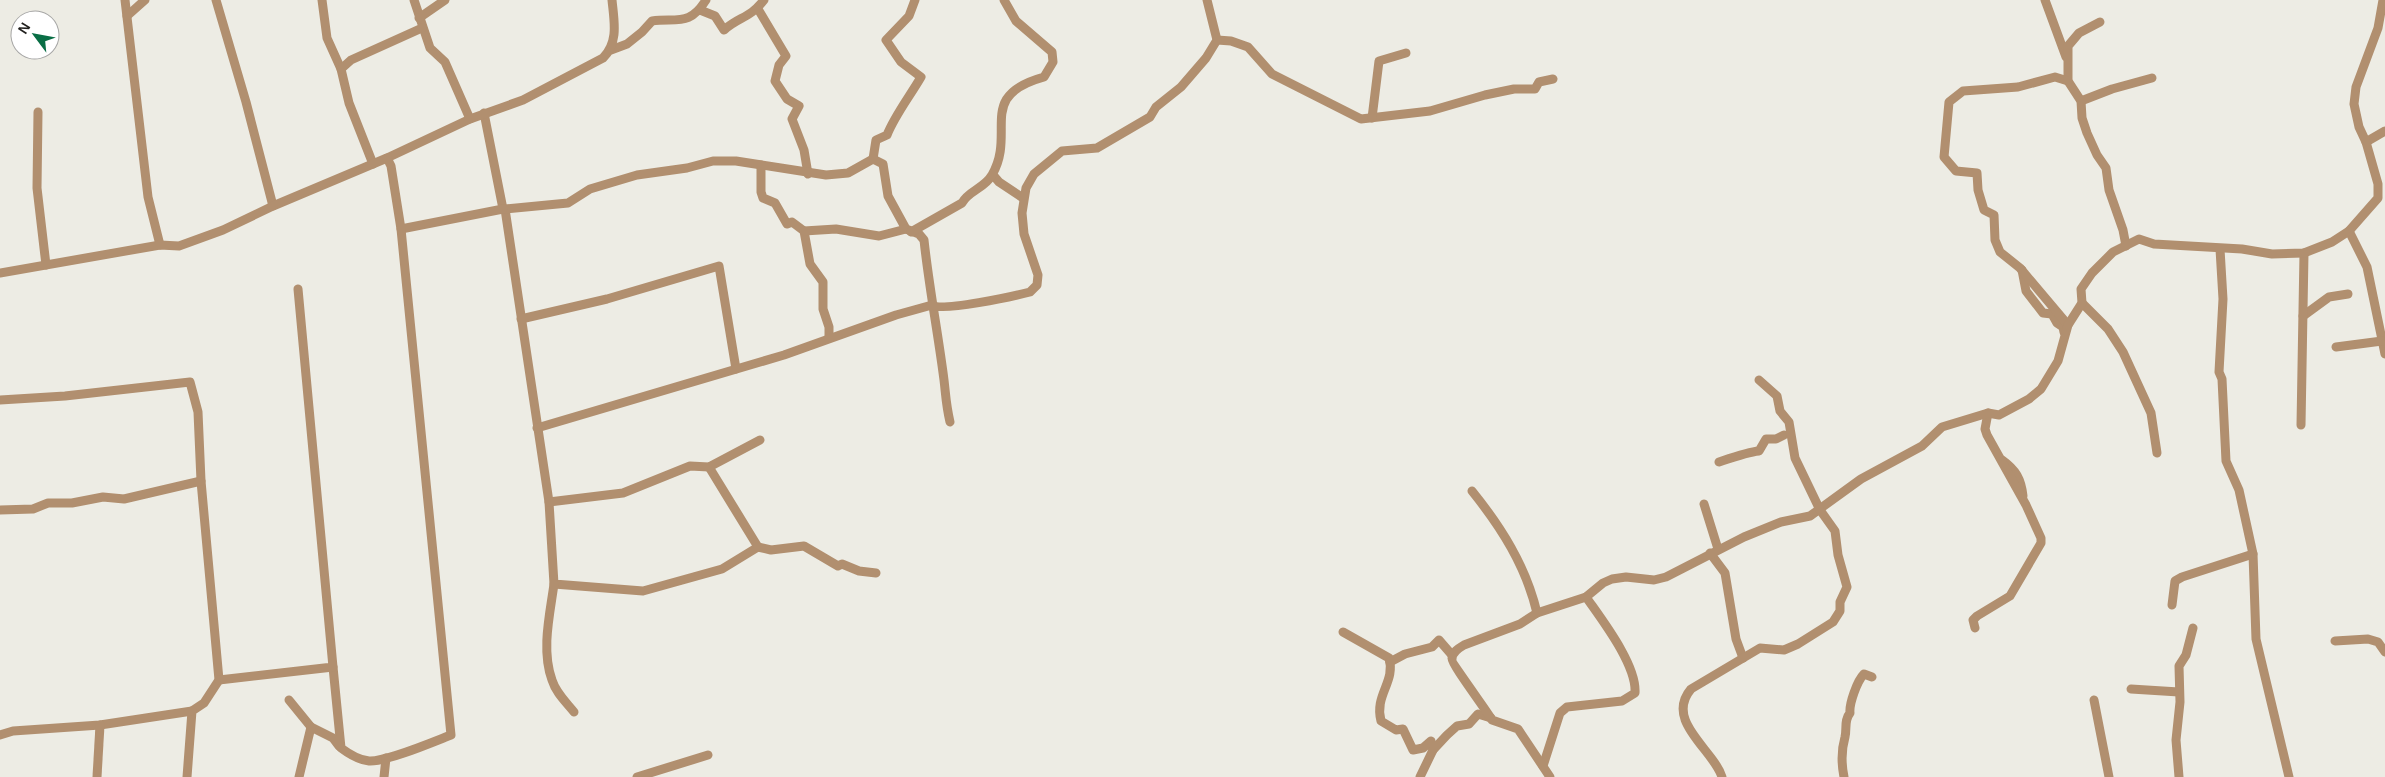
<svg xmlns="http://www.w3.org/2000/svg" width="2385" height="777" font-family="Helvetica,sans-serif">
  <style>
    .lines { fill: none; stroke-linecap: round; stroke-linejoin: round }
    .street { stroke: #b18f6f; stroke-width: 9 }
  </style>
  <rect width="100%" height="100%" fill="#edece4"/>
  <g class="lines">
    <!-- street -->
    <g class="street">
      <path d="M 125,0 L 148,197 L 160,245"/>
      <path d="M 216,0 L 246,102 L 273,206"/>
      <path d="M 322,0 L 327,38 L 341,69 L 349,103 L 373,164"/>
      <path d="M 414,0 L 430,48 L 445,62 L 470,119"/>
      <path d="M 2045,0 L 2066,57"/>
      <path d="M 758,9 L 786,56 L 779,65 L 775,81 L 787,99 L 799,106 L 792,119 L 804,150 L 808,174"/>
      <path d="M 700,10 L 715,16 L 724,30 C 740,16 749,19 764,0"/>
      <path d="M 127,16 L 145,0"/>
      <path d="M 419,18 L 445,0"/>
      <path d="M 2100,22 L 2079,33 L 2068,46 L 2068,81 L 2081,101 L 2082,118 L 2087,133 L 2097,155 L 2106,168 L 2109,190 L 2123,230 L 2126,246"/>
      <path d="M 1217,40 L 1231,41 L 1248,47 L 1272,74 L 1361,119 L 1430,111 L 1485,95 L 1514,89 L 1535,89 L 1539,82 L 1553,79"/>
      <path d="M 611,50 L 627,44 L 642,32 L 652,21 C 678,18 690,26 706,0"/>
      <path d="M 341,69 L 351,60 L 422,28"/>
      <path d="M 2081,101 L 2112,89 L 2152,78"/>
      <path d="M 38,112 L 37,188 L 46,265"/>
      <path d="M 484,113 L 503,209 L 505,209 L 549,502 L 554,584 L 643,591 L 722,569 L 758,547 L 709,467"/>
      <path d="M 1372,118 L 1379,61 L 1406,53"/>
      <path d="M 2366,142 L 2385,131"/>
      <path d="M 873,159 L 876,140 L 887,135 C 895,115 910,96 921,77 L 901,62 L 886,40 L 909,16 L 915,0"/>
      <path d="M 761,165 L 761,192 L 763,198 L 775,203 L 787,224 L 792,222 L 804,231 L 810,264 L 823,282 L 823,309 L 829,327 L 829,338"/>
      <path d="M 993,175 L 999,182 L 1023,198"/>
      <path d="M 505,209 L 568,203 L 590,189 L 637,175 L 687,168 L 713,161 L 736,161 L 826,175 L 848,173 L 873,159 L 883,164 L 888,196 L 906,229 L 919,234 L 924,240 C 929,287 938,333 944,380 C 946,397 946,405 950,422"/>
      <path d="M 401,229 L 503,209"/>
      <path d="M 804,231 L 836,229 L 879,236 L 906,229"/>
      <path d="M 2349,231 L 2367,267 L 2385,354"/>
      <path d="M 911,232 L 962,203 C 968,191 985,188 992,175 C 1017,132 975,96 1044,77 L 1053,62 L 1052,52 L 1016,21 L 1004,0"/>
      <path d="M 2220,249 L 2223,299 L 2219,372 L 2222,379 L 2226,461 L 2239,490 L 2253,554 L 2256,639 L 2289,777"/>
      <path d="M 2022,270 L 2026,291 L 2043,313 L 2052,314 L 2057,323 L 2063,327 L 2064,332"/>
      <path d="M 0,273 L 160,245 L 179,246 L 223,230 L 273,206 L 387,158 L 470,119 L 523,100 L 603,58 C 619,42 614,21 612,0"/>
      <path d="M 2082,303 L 2108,329 L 2123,352 L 2151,413 L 2157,453"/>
      <path d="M 2303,316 L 2329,297 L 2348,294"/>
      <path d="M 521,319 L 607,299 L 719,266 L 736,369"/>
      <path d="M 2068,325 L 2020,268 L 2000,252 L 1995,240 L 1994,215 L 1984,210 L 1978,190 L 1977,173 L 1956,171 L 1944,157 L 1949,102 L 1963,91 L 2018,87 L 2055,77 L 2068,81"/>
      <path d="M 2336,347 L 2382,341"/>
      <path d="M 0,400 L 65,396 L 190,382 L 198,412 L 201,481 L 219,680 L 204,703 L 192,711 L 187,777"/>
      <path d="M 2301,425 L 2304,253"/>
      <path d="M 537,428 L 784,355 L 896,315 L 932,305 C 941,312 1015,296 1030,292 L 1037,285 L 1038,275 L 1024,234 L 1022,213 L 1026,188 L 1034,174 L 1062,151 L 1097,148 L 1150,117 L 1156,107 L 1181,87 L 1206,58 L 1217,40 L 1207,0"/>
      <path d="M 2002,460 C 2016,470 2021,479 2023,496"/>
      <path d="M 1719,462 C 1731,458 1748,452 1759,451 L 1766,439 L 1776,439 L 1784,435"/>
      <path d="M 1472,491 C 1501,527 1526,566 1537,613"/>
      <path d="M 549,502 L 623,493 L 690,466 L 709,467 L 760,440"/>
      <path d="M 1704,504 L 1718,549"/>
      <path d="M 0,510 L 33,509 L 48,503 L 72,503 L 103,497 L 124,499 L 201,481"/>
      <path d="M 758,547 L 771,550 L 804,546 L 838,566 L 842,564 L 859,571 L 876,573"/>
      <path d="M 1710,553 L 1725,573 L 1736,639 L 1743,658"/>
      <path d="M 554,584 C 550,614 541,650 552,680 C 556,693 566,702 574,712"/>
      <path d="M 2172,605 L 2175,581 L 2182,577 L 2253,554"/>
      <path d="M 1975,628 L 1973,620 L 1977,616 L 2010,596 L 2041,543 L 2041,538 L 2026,505 L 1987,435 L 1985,429 L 1988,413"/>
      <path d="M 1343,632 L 1389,658 C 1396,682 1374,695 1381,721 L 1396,730 L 1403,729 L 1413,750 L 1423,748 L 1431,741 L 1433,750"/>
      <path d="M 2335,641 L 2368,639 L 2378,642 L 2385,652"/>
      <path d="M 1390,662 L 1405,654 L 1432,647 L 1439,640 L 1452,655"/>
      <path d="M 333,667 L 341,748 C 349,754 359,760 369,761 C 386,762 433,742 451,735 L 401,229 L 391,166 L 387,158"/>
      <path d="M 219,680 L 333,667 L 298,289"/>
      <path d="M 2131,689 L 2179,692"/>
      <path d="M 289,700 L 311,727 L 333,738 L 339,746"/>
      <path d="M 2094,700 L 2109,777"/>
      <path d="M 0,735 L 13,731 L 100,725 L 192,711"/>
      <path d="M 1543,766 L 1560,713 L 1567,707 L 1622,701 L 1635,693 C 1637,665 1602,620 1586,597"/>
      <path d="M 97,777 L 100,725"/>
      <path d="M 299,777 L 311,727"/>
      <path d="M 384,777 L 386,758"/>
      <path d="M 637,777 L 708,755"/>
      <path d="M 1420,777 L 1433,750 L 1447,735 L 1457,726 L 1469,724 L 1478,714 L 1491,718"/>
      <path d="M 1550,777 L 1518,729 L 1492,720 C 1487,711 1451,663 1452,659 C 1452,652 1459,648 1464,645 L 1520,624 L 1537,613 L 1586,597 L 1603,583 L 1612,579 L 1626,577 L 1654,580 L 1666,577 L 1744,537 L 1781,522 L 1810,516 L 1861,479 L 1922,446 L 1942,427 L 1988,413 L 1999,415 L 2029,399 L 2041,389 L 2058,361 L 2068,325 L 2082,303 L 2081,289 L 2092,273 L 2113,252 L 2139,239 L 2154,244 L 2242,249 L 2272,254 L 2304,253 L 2332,242 L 2349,231 L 2378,198 L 2378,184 L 2366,142 L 2359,127 L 2354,104 L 2356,87 L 2378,28 L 2383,0"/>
      <path d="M 1722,777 C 1714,750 1664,721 1691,689 L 1760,648 L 1784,650 L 1798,644 L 1833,622 L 1840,611 L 1840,602 L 1847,587 L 1838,555 L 1835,531 L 1820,510 L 1795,458 L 1789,422 L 1780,411 L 1777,396 L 1759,380"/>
      <path d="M 1844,777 C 1841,762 1841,751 1845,737 C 1847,728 1844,720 1850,713 C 1849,704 1857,681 1864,674 L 1872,677"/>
      <path d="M 2179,777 L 2176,740 L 2180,702 L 2179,666 L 2186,655 L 2193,628"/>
    </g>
  </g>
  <!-- north arrow -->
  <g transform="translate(35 35) rotate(302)"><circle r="24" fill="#ffffff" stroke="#a6a6a5"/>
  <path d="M0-4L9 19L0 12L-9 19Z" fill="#096e45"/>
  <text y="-8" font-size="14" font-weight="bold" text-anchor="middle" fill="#21201e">N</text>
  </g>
</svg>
